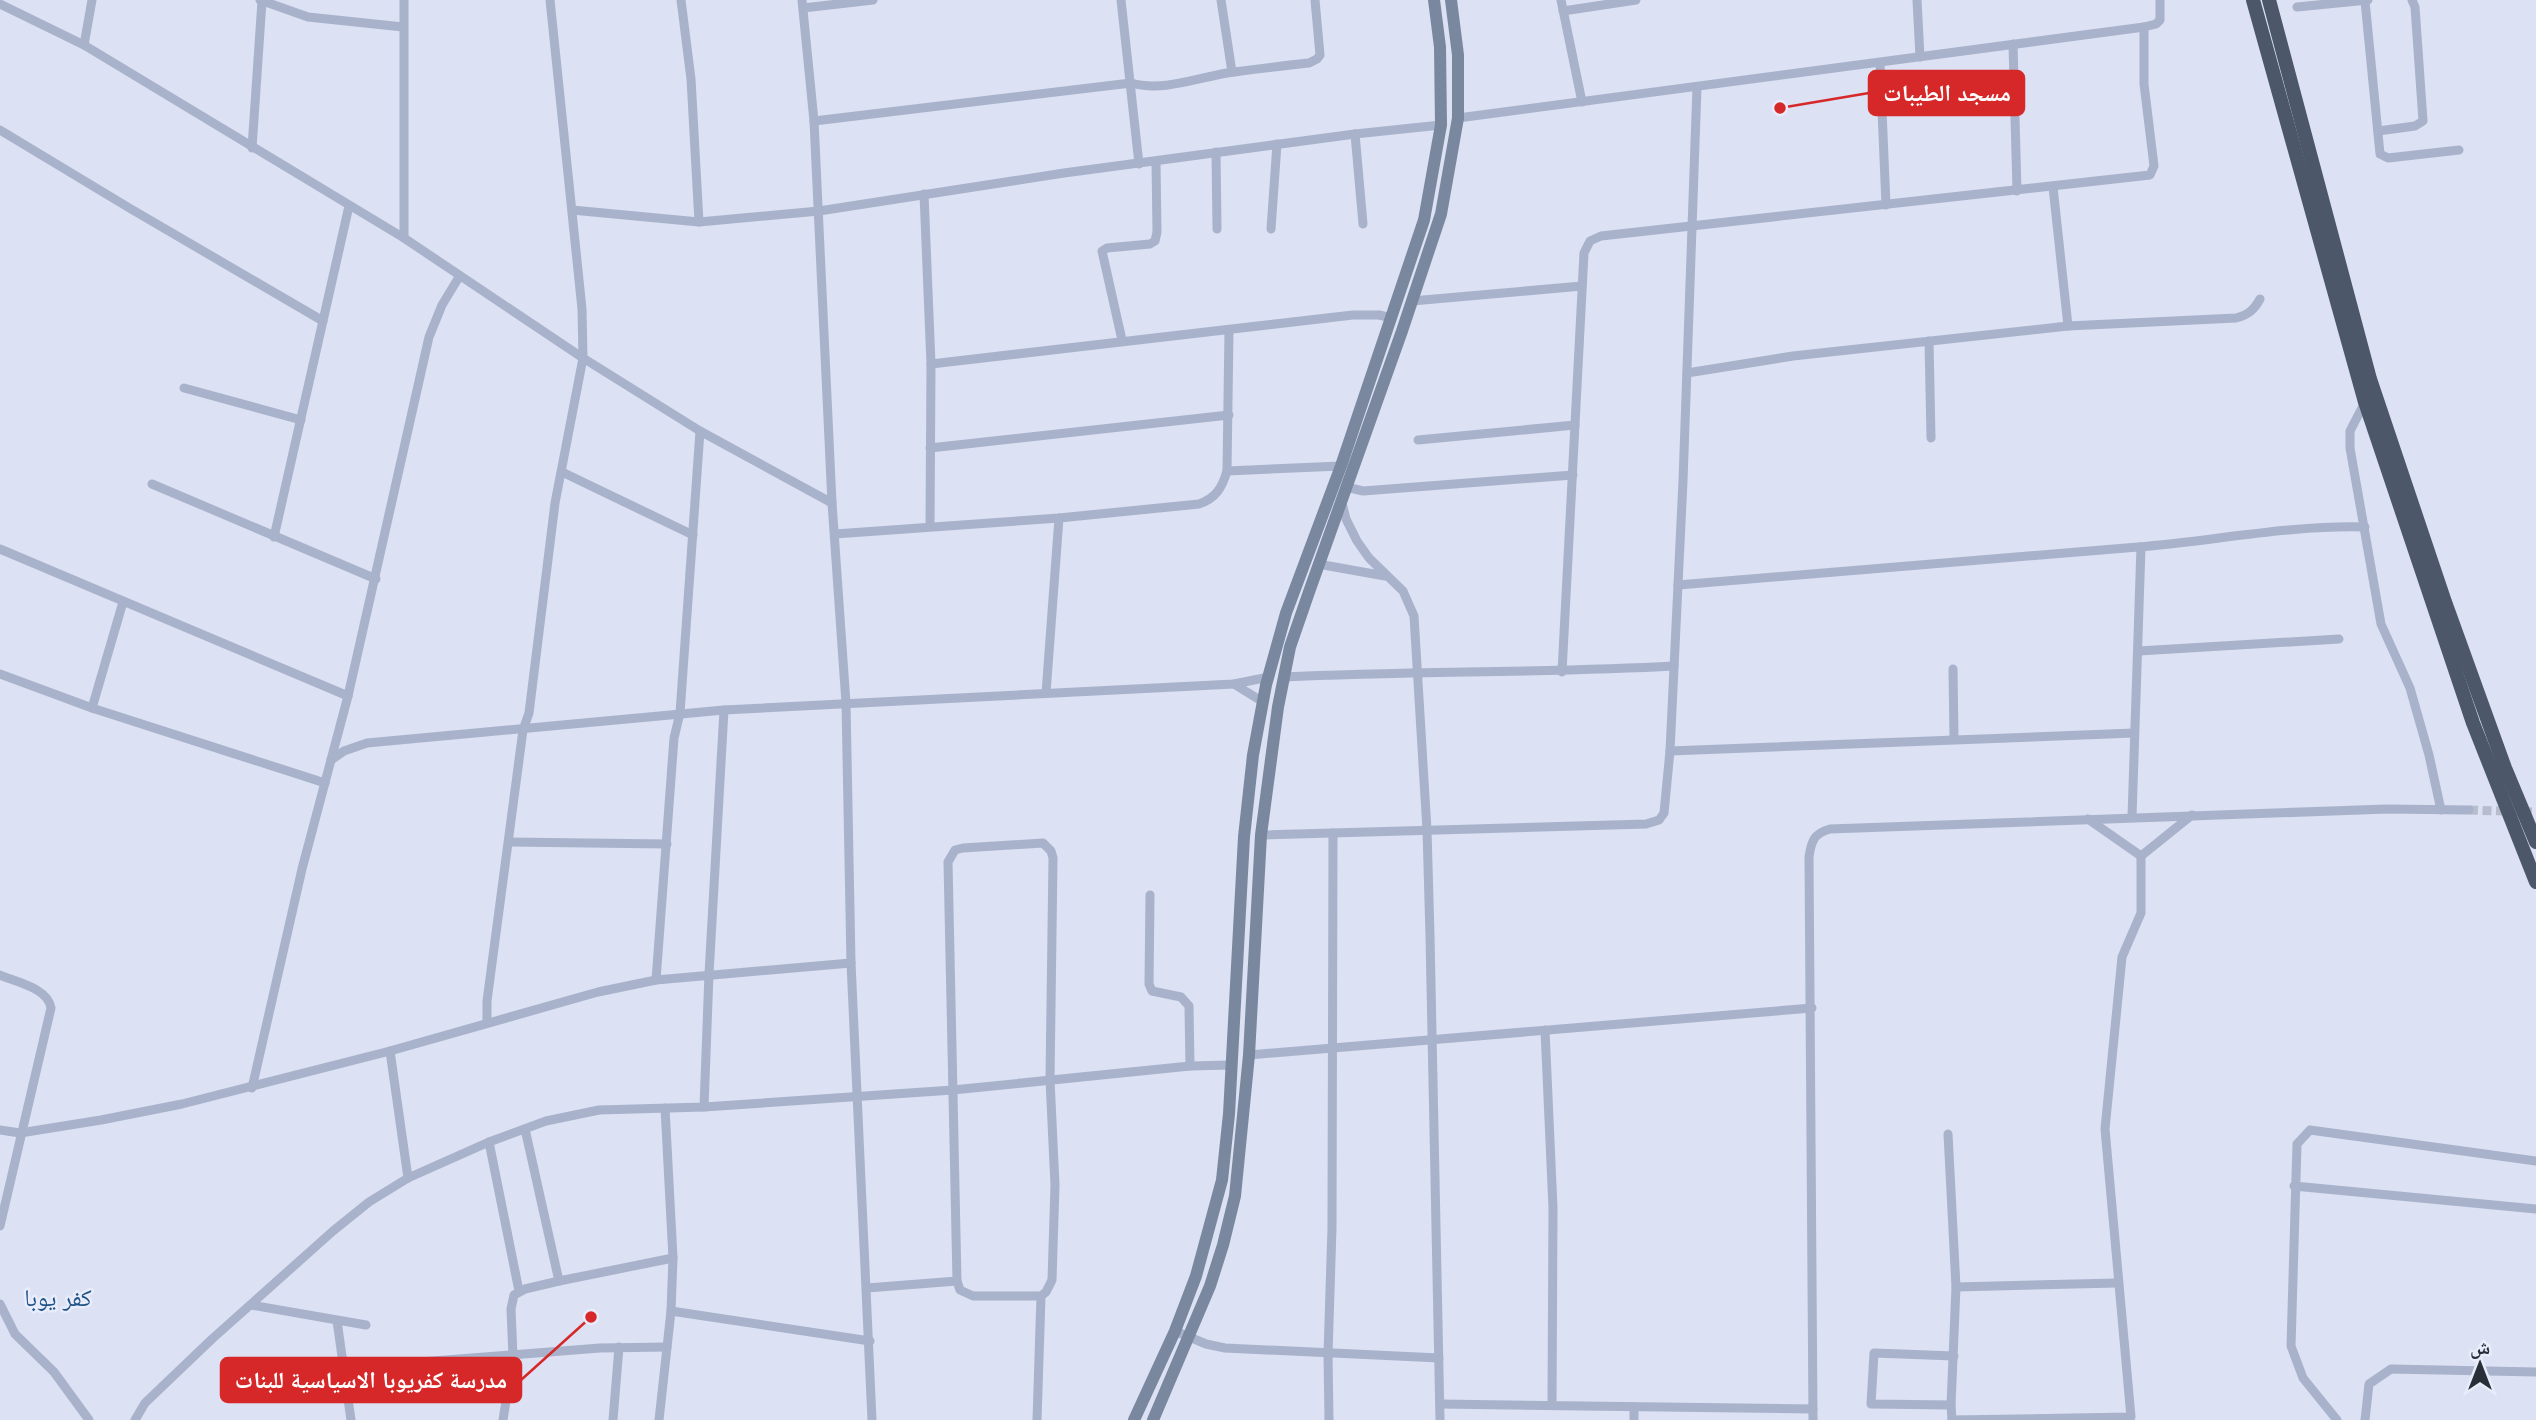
<svg xmlns="http://www.w3.org/2000/svg" width="2536" height="1420" font-family="Montserrat,'Noto Naskh Arabic',sans-serif">
  <style>
    .lines { fill: none; stroke-linecap: round; stroke-linejoin: round }
    .minor-tunnel { stroke: #b8bdce; stroke-width: 9; stroke-dasharray: 9 4.5; stroke-linecap: butt }
    .minor { stroke: #a8b2cb; stroke-width: 9 }
    .secondary { stroke: #79879f; stroke-width: 12 }
    .trunk { stroke: #4c586a; stroke-width: 14 }
    .labels { text-anchor: middle; stroke-width: 5; stroke-linejoin: round; paint-order: stroke }
    .quarter-label { font-size: 24px; fill: #1f5488; stroke: #e9ecfa }
    .leader { fill: none; stroke: #d62828; stroke-width: 2.5 }
    .callout-dot { fill: #d62828; stroke: #e9ecfa; stroke-width: 2.5 }
    .callout { fill: #d62828; stroke: #d62828; stroke-width: 2.5 }
    .callout-label { font-size: 23px; text-anchor: middle; font-weight: bold; fill: #fff }
  </style>
  <rect width="100%" height="100%" fill="#dce1f3"/>
  <g class="lines">
    <!-- minor-tunnel -->
    <path class="minor-tunnel" d="M 2469,810 L 2536,812"/>
    <!-- minor -->
    <g class="minor">
      <path d="M 260,0 L 308,17 L 403,27"/>
      <path d="M 681,0 L 691,79 L 699,222"/>
      <path d="M 802,0 L 814,121 L 832,503 L 846,703 L 851,963 L 872,1420"/>
      <path d="M 1121,0 L 1139,164"/>
      <path d="M 1221,0 L 1232,72"/>
      <path d="M 1561,0 L 1582,102"/>
      <path d="M 1917,0 L 1920,57"/>
      <path d="M 2365,1 L 2380,154 L 2388,158 L 2459,150"/>
      <path d="M 0,4 L 84,45 L 404,238 L 583,358 L 700,431 L 832,503"/>
      <path d="M 2297,7 L 2368,0"/>
      <path d="M 803,8 L 873,0"/>
      <path d="M 1563,11 L 1636,0"/>
      <path d="M 2013,44 L 2017,191"/>
      <path d="M 84,45 L 92,0"/>
      <path d="M 1880,63 L 1886,205"/>
      <path d="M 1458,118 L 2144,27 L 2156,24 L 2160,20 L 2160,0"/>
      <path d="M 814,121 L 1131,83 C 1162,92 1197,78 1227,73 C 1254,69 1282,66 1309,63 L 1317,59 L 1320,55 L 1315,0"/>
      <path d="M 0,130 L 131,209 L 323,321"/>
      <path d="M 2378,131 L 2415,126 L 2423,121 L 2415,7 L 2412,0"/>
      <path d="M 1355,134 L 1363,224"/>
      <path d="M 252,148 L 262,1"/>
      <path d="M 1216,152 L 1217,229"/>
      <path d="M 2053,187 L 2068,326"/>
      <path d="M 924,194 L 931,364 L 930,526"/>
      <path d="M 572,210 L 699,222 L 819,211 L 1064,173 L 1355,134 L 1441,125"/>
      <path d="M 1271,229 L 1277,144"/>
      <path d="M 404,238 L 404,0"/>
      <path d="M 1412,301 L 1582,286"/>
      <path d="M 1122,340 L 1102,251 L 1107,248 L 1150,244 L 1155,241 L 1157,232 L 1156,162"/>
      <path d="M 1929,341 L 1931,438"/>
      <path d="M 931,364 L 1353,315 L 1379,315 L 1392,318"/>
      <path d="M 1687,373 L 1793,356 L 2068,326 L 2236,318 C 2248,315 2254,310 2260,299"/>
      <path d="M 184,388 L 301,420"/>
      <path d="M 2365,402 L 2350,431 L 2350,448 L 2381,624 L 2410,688 L 2429,755 L 2441,810"/>
      <path d="M 1418,440 L 1575,425"/>
      <path d="M 930,448 L 1229,415"/>
      <path d="M 1227,471 L 1341,466"/>
      <path d="M 562,472 L 693,535"/>
      <path d="M 152,484 L 376,579"/>
      <path d="M 1346,487 L 1363,491 L 1573,475"/>
      <path d="M 1342,503 L 1346,519 L 1357,541 L 1369,558 L 1403,591 L 1414,616 L 1427,830 L 1430,936 L 1440,1420"/>
      <path d="M 835,534 L 1059,518 L 1199,504 C 1216,498 1222,488 1227,471 L 1229,330"/>
      <path d="M 274,537 L 349,206"/>
      <path d="M 0,549 L 348,696"/>
      <path d="M 1318,564 L 1385,576"/>
      <path d="M 1678,585 C 1831,572 1984,559 2138,547 C 2214,541 2288,525 2365,527"/>
      <path d="M 2139,651 L 2339,639"/>
      <path d="M 1953,669 L 1954,738"/>
      <path d="M 1562,672 L 1584,253 L 1590,241 L 1601,236 L 2150,175 L 2154,166 L 2144,84 L 2144,27"/>
      <path d="M 0,674 L 92,708 L 325,783"/>
      <path d="M 1284,677 C 1414,671 1544,673 1674,666"/>
      <path d="M 1234,684 L 1263,702"/>
      <path d="M 1046,693 L 1059,518"/>
      <path d="M 92,708 L 123,602"/>
      <path d="M 1670,751 L 2134,733"/>
      <path d="M 331,760 L 344,751 L 367,743 L 724,710 L 1234,684 L 1269,677"/>
      <path d="M 2132,817 L 2141,547"/>
      <path d="M 1261,835 L 1646,824 L 1659,820 L 1664,813 L 1670,751 L 1683,481 L 1697,87"/>
      <path d="M 509,842 L 667,844"/>
      <path d="M 2141,856 L 2192,815"/>
      <path d="M 1150,895 L 1149,984 L 1152,991 L 1181,997 L 1189,1006 L 1190,1066"/>
      <path d="M 0,975 C 16,982 48,988 51,1008 L 0,1226"/>
      <path d="M 656,980 L 674,738 L 680,713 L 700,431"/>
      <path d="M 487,1023 L 487,1001 L 523,730 L 529,713 L 555,503 L 583,358 L 582,309 L 550,0"/>
      <path d="M 1545,1030 L 1553,1208 L 1552,1405"/>
      <path d="M 390,1051 L 408,1178"/>
      <path d="M 1249,1055 L 1812,1008"/>
      <path d="M 252,1088 L 302,869 L 348,696 L 429,337 L 442,305 L 459,277"/>
      <path d="M 704,1107 L 709,974 L 724,710"/>
      <path d="M 525,1129 L 559,1281"/>
      <path d="M 0,1130 L 20,1133 L 101,1120 L 182,1104 L 390,1051 L 598,992 L 656,980 L 851,963"/>
      <path d="M 1948,1134 L 1956,1287 L 1951,1405 L 1952,1420"/>
      <path d="M 489,1142 L 519,1291"/>
      <path d="M 2294,1186 L 2536,1209"/>
      <path d="M 1956,1287 L 2117,1283"/>
      <path d="M 867,1288 L 957,1281"/>
      <path d="M 0,1304 L 15,1334 L 54,1372 L 89,1420"/>
      <path d="M 251,1305 L 366,1325"/>
      <path d="M 671,1311 L 870,1341"/>
      <path d="M 337,1321 L 351,1420"/>
      <path d="M 1175,1331 L 1206,1344 L 1225,1348 L 1439,1358"/>
      <path d="M 345,1379 L 420,1362 L 600,1348 L 667,1347"/>
      <path d="M 1440,1404 L 1813,1409"/>
      <path d="M 1951,1405 L 1871,1404 L 1874,1353 L 1954,1356"/>
      <path d="M 1634,1407 L 1634,1420"/>
      <path d="M 135,1420 L 145,1403 L 212,1339 L 333,1231 L 369,1202 L 408,1178 L 489,1142 L 546,1121 L 599,1110 L 704,1107 L 953,1090 L 1190,1066 L 1231,1065"/>
      <path d="M 503,1420 L 513,1357 L 511,1309 L 514,1295 L 525,1289 L 559,1281 L 673,1258"/>
      <path d="M 613,1420 L 619,1347"/>
      <path d="M 659,1420 L 671,1311 L 673,1258 L 665,1108"/>
      <path d="M 1037,1420 L 1041,1296 L 1046,1292 L 1052,1280 L 1055,1185 L 1050,1080 L 1053,858 L 1051,851 L 1043,843 L 963,848 L 955,850 L 948,862 L 957,1281 L 960,1290 L 973,1296 L 1041,1296"/>
      <path d="M 1329,1420 L 1328,1354 L 1332,1228 L 1333,833"/>
      <path d="M 1813,1420 L 1809,857 C 1811,842 1814,833 1830,829 L 2387,809 L 2469,810"/>
      <path d="M 1952,1420 L 2131,1417 L 2105,1129 L 2122,957 L 2141,913 L 2141,856 L 2088,819"/>
      <path d="M 2337,1420 L 2303,1378 L 2291,1346 L 2297,1144 L 2310,1130 L 2536,1161"/>
      <path d="M 2365,1420 L 2369,1384 L 2391,1369 L 2536,1372"/>
    </g>
    <!-- secondary -->
    <g class="secondary">
      <path d="M 1134,1420 L 1175,1331 L 1196,1276 L 1222,1180 L 1229,1114 L 1244,837 L 1253,755 L 1266,685 L 1286,613 L 1341,466 L 1424,220 L 1441,125 L 1440,47 L 1434,0"/>
      <path d="M 1153,1420 L 1210,1286 L 1223,1245 L 1235,1196 L 1249,1055 L 1261,835 L 1278,707 L 1290,647 L 1309,592 L 1402,331 L 1441,214 L 1458,118 L 1458,55 L 1451,0"/>
    </g>
    <!-- trunk -->
    <g class="trunk">
      <path d="M 2253,0 L 2365,402 L 2473,723 L 2536,882"/>
      <path d="M 2269,0 L 2370,379 L 2445,602 L 2505,768 L 2536,842"/>
    </g>
  </g>
  <g class="labels">
    <!-- quarter labels -->
    <g class="quarter-label">
      <text x="58" y="1306">كفر يوبا</text>
    </g>
  </g>
  <!-- callouts -->
  <path class="leader" d="M1780 108L1869 93M591 1317L521 1380"/>
  <g class="callout-dot">
    <circle cx="1780" cy="108" r="7"/>
    <circle cx="591" cy="1317" r="7"/>
  </g>
  <g class="callout">
    <rect x="1869" y="71" width="155" height="44" rx="7"/>
    <rect x="221" y="1358" width="300" height="44" rx="7"/>
  </g>
  <g class="callout-label">
    <text x="1947" y="101">مسجد الطيبات</text>
    <text x="371" y="1388">مدرسة كفريوبا الاسياسية للبنات</text>
  </g>
  <!-- north arrow -->
  <g transform="translate(2480 1364)" stroke="#e9ecfa" stroke-width="5" paint-order="stroke">
  <path d="M0-5L12 26L0 18L-12 26Z" fill="#282f38"/>
  <text y="-10" font-size="19" font-weight="bold" text-anchor="middle" fill="#282f38">ش</text>
  </g>
</svg>
